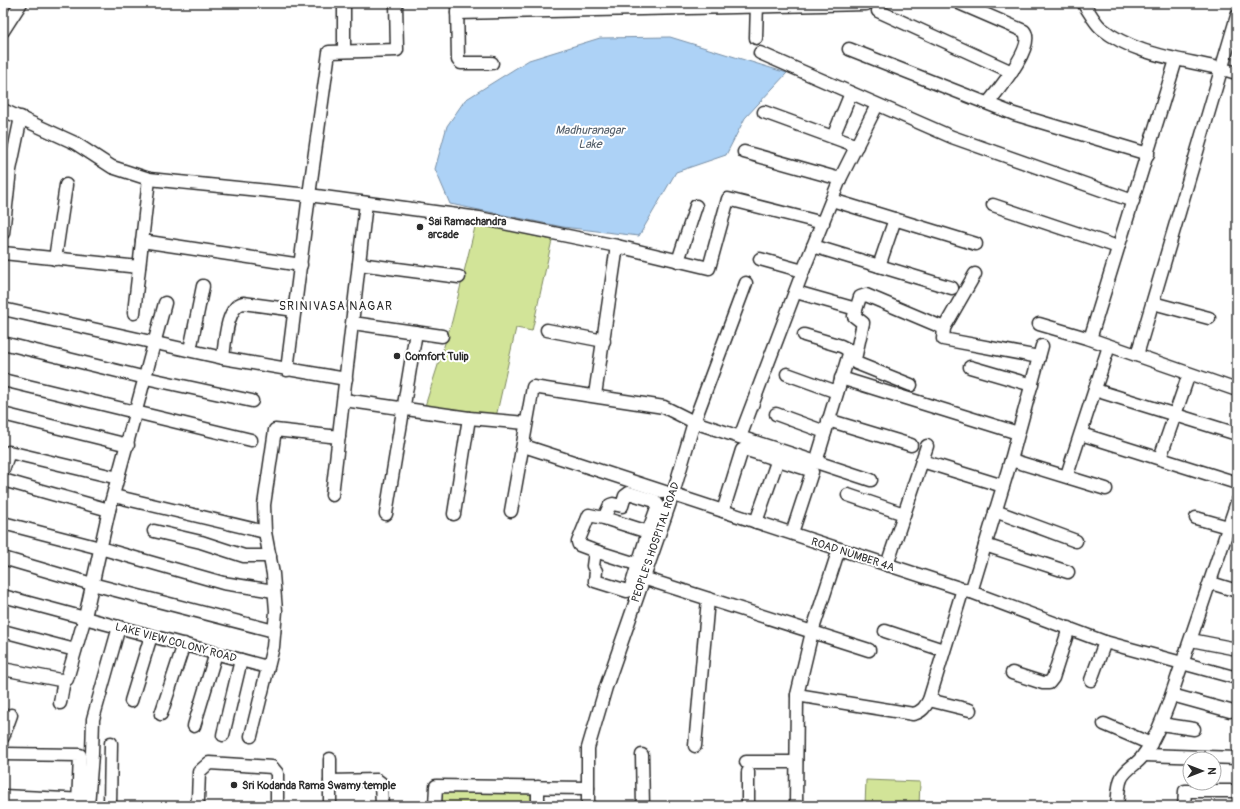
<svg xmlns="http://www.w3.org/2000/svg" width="1240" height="809" font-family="Pangolin,sans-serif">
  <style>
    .green { fill: #d2e498; stroke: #7e8862 }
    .water { fill: #add2f6; stroke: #798fa5 }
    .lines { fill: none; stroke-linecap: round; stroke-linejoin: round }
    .minor-casing { stroke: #2b2b2b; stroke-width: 15 }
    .minor { stroke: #fff; stroke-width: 12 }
    .poi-dot { fill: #2b2b2b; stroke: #fff; stroke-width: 1.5 }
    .labels { text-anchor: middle; stroke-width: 4; stroke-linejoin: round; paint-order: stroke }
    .poi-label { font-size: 11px; font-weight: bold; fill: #2b2b2b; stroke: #fff; text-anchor: start }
    .street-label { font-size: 11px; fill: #2b2b2b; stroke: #fff }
    .water-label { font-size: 12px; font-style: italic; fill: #525d68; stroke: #fff }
    .neighbourhood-label { font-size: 12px; letter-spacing: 1px; fill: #2b2b2b; stroke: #fff }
  </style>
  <rect width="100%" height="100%" fill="#fff"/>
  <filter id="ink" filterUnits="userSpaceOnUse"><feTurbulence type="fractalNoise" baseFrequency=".025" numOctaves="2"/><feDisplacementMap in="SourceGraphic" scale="8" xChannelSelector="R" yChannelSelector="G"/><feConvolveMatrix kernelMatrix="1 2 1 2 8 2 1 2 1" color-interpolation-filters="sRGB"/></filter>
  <g filter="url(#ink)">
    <!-- green -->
    <g class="green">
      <path d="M 476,223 L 552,240 L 532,331 L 516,328 L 496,417 L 425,406 L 452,321 Z"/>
      <path d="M 866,780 L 920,782 L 919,806 L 865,806 Z"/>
      <rect x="439" y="792" width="92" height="14"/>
    </g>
    <!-- water -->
    <path class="water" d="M 670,37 L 787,73 L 745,118 L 726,155 L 676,172 L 639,236 L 563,227 L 450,204 L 435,169 L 447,126 L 465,100 L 529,60 L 600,38 Z"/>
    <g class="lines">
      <defs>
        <g id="minor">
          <path d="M 344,3 L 344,51"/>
          <path d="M 457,3 L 458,60 L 461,63 L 492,63"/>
          <path d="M 959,3 L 1024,31 C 1036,46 998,90 988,103"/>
          <path d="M 1083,3 C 1089,11 1094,22 1101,28 C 1139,59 1192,59 1237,73"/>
          <path d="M 878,11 L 1012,72"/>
          <path d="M 457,13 L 866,4"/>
          <path d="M 3,31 L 21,3"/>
          <path d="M 756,38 L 757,3"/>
          <path d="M 849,49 L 1014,114 L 1148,154"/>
          <path d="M 760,53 L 952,137 L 1133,201"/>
          <path d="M 3,110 L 75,143 L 112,167 L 149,179 L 309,195 L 479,218 L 617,246 L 709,268 L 728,199 L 823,223"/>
          <path d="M 764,112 L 857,146"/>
          <path d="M 833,137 L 851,93"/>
          <path d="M 744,152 L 840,179"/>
          <path d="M 832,200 L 976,244"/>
          <path d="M 993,205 L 1118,247"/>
          <path d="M 3,233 L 10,170 L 21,117"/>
          <path d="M 142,241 L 301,265"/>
          <path d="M 813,246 L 952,288"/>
          <path d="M 3,253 L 139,267"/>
          <path d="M 55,259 L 66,185"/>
          <path d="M 760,259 L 803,271"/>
          <path d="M 678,261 L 696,206"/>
          <path d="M 359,264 L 459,277"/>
          <path d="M 879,266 L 895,219"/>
          <path d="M 975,274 L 944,328 L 943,339 L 1039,357"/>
          <path d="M 796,292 L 856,309"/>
          <path d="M 1153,303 L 1209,318"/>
          <path d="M 3,309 L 223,358 L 346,379"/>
          <path d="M 134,313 L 149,179"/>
          <path d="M 353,323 L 442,336"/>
          <path d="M 1039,324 L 1090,339 L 1237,390"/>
          <path d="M 547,330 L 604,341"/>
          <path d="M 804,335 L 841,346 L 847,349 L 849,354 L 816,462"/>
          <path d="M 1090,339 L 1176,60"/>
          <path d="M 3,343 L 146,378 L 252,401"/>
          <path d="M 190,350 L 203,286"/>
          <path d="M 1137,355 L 1237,16"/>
          <path d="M 223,358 C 225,343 226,307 243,303 L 295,310"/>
          <path d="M 970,367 L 1032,385"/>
          <path d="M 287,370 L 309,195 L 329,52 L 397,50 L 396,3"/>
          <path d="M 787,374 L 837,392"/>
          <path d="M 841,378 L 1018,433"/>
          <path d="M 3,380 L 251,440"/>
          <path d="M 911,385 L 856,363 L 855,359 L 863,323 L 854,316 L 860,297 L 866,295 L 944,328"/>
          <path d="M 1095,390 L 1237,434"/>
          <path d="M 595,395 L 617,246"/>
          <path d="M 344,400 L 469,418 L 526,423"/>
          <path d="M 3,414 L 128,445"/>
          <path d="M 776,414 L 825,432"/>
          <path d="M 828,420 L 911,445"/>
          <path d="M 1081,434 L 1237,483"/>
          <path d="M 740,437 L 803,271 L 840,179 L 877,105"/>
          <path d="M 524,446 L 971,592 L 1105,642 L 1237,678"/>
          <path d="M 1160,458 L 1189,374"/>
          <path d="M 1011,460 L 1106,489"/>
          <path d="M 922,461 L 1003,486"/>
          <path d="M 3,470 L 9,452 L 118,478"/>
          <path d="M 1067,475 L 1109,346"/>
          <path d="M 3,480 L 109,510"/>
          <path d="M 332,495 L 366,203"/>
          <path d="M 848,495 L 904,514"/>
          <path d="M 114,496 L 265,532 L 264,505 L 275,430 L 339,437"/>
          <path d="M 511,511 L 533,387 L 664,407 L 694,422 L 871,480"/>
          <path d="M 723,511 L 742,450 L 744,449 L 810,470 L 812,472 L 792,533"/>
          <path d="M 995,511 L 1076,541"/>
          <path d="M 386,514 L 416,332"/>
          <path d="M 454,514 L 469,418"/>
          <path d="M 604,518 L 648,532 L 630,590 L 627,591 L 595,581 L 596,571 L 593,566 L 595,551 L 579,545 L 578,542 L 589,515 L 604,518 L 610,505 L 613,504 L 622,506 L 625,496 L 629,493 L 655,501 L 658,505 L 648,532 L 658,536"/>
          <path d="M 1196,518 L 1228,527"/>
          <path d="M 756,522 L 778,459"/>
          <path d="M 3,523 L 100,548 L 223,583 L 274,591"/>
          <path d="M 154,531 L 201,542 L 244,556 L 270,556"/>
          <path d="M 985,545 L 1068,572"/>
          <path d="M 595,551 L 646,567"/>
          <path d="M 3,558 L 92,584 L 274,631"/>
          <path d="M 887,565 L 927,446"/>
          <path d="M 643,578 L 869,650"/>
          <path d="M 1211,583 L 1237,591"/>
          <path d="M 971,592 L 1011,460 L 1042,346"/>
          <path d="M 3,596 L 267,667"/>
          <path d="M 3,631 L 75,650"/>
          <path d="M 885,631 L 943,650"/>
          <path d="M 1191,640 L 1237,649"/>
          <path d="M 3,669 L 60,680 L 67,679 L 85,617 L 109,510 L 165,303"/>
          <path d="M 1012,673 L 1043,683 L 1049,683 L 1053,678 L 1069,628"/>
          <path d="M 1091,680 L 1105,642"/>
          <path d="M 797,695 L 913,714 C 922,712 925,707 929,700 L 963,589"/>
          <path d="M 1172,695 L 1230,711"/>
          <path d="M 929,700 L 970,710"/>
          <path d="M 131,701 L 151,636"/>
          <path d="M 60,703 L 64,680"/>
          <path d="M 161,714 L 184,644"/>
          <path d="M 1104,724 L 1151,744"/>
          <path d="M 1161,724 L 1194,729"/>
          <path d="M 194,726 L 216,653"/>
          <path d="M 223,735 L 241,660"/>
          <path d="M 251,736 L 273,647 L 276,611 L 273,574 L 265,532"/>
          <path d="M 3,737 L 11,715"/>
          <path d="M 695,746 L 708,599"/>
          <path d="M 3,754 L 80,755 L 78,806"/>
          <path d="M 642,755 L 643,806"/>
          <path d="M 1144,755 L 1237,758"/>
          <path d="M 330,759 L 330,781"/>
          <path d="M 746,762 L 796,762"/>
          <path d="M 748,772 L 748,806"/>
          <path d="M 3,796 L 86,800"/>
          <path d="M 88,806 L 92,754 L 93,719 L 119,627"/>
          <path d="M 110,806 L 111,743"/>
          <path d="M 196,806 L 198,799 L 199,772 L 209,763 L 272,767 L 277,773 L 277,806"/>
          <path d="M 330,806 L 330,781 L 377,780 L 381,783 L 382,806"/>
          <path d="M 435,806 L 436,786 L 588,788"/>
          <path d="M 538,806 L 538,787"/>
          <path d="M 588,806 L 588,748 L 606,687 L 673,494 L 694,422 L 746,283"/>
          <path d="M 796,806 L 797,695 L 812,632 L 839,549"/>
          <path d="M 1117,806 C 1118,798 1118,786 1121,779 C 1125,769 1136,765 1142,757 C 1154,741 1161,723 1168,705 L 1237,502"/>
          <path d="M 1184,806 L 1185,791 L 1237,791"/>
        </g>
      </defs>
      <!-- minor casing -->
      <use href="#minor" class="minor-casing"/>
      <!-- minor -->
      <use href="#minor" class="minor"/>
    </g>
  </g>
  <!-- markers -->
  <g class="poi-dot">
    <circle cx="420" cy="227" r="4"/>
    <circle cx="397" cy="356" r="4"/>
    <circle cx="234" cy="785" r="4"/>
  </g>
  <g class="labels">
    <!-- poi labels -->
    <g class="poi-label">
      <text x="428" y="225">Sai Ramachandra<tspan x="428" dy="13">arcade</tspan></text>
      <text x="405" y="360">Comfort Tulip</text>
      <text x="242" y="789">Sri Kodanda Rama Swamy temple</text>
    </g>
    <!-- street labels -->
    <g class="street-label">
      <text transform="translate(655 542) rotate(-71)" y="4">PEOPLE'S HOSPITAL ROAD</text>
      <text transform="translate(853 554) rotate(18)" y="4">ROAD NUMBER 4A</text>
      <text transform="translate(176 642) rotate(15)" y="4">LAKE VIEW COLONY ROAD</text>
    </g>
    <!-- water labels -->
    <g class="water-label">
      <text x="590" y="134">Madhuranagar<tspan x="590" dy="14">Lake</tspan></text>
    </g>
    <!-- neighbourhood labels -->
    <g class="neighbourhood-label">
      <text x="336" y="310">SRINIVASA NAGAR</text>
    </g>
  </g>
  <!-- margin -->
  <rect width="1240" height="809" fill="none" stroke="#fff" stroke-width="16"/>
  <rect x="8" y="8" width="1224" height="793" fill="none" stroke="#2b2b2b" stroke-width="1.5" filter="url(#ink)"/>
  <!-- north arrow -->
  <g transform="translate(1202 771) rotate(90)"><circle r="19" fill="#ffffff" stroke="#aaaaaa"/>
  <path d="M0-3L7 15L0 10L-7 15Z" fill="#2b2b2b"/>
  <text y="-6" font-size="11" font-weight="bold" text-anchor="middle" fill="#2b2b2b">N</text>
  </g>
</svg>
